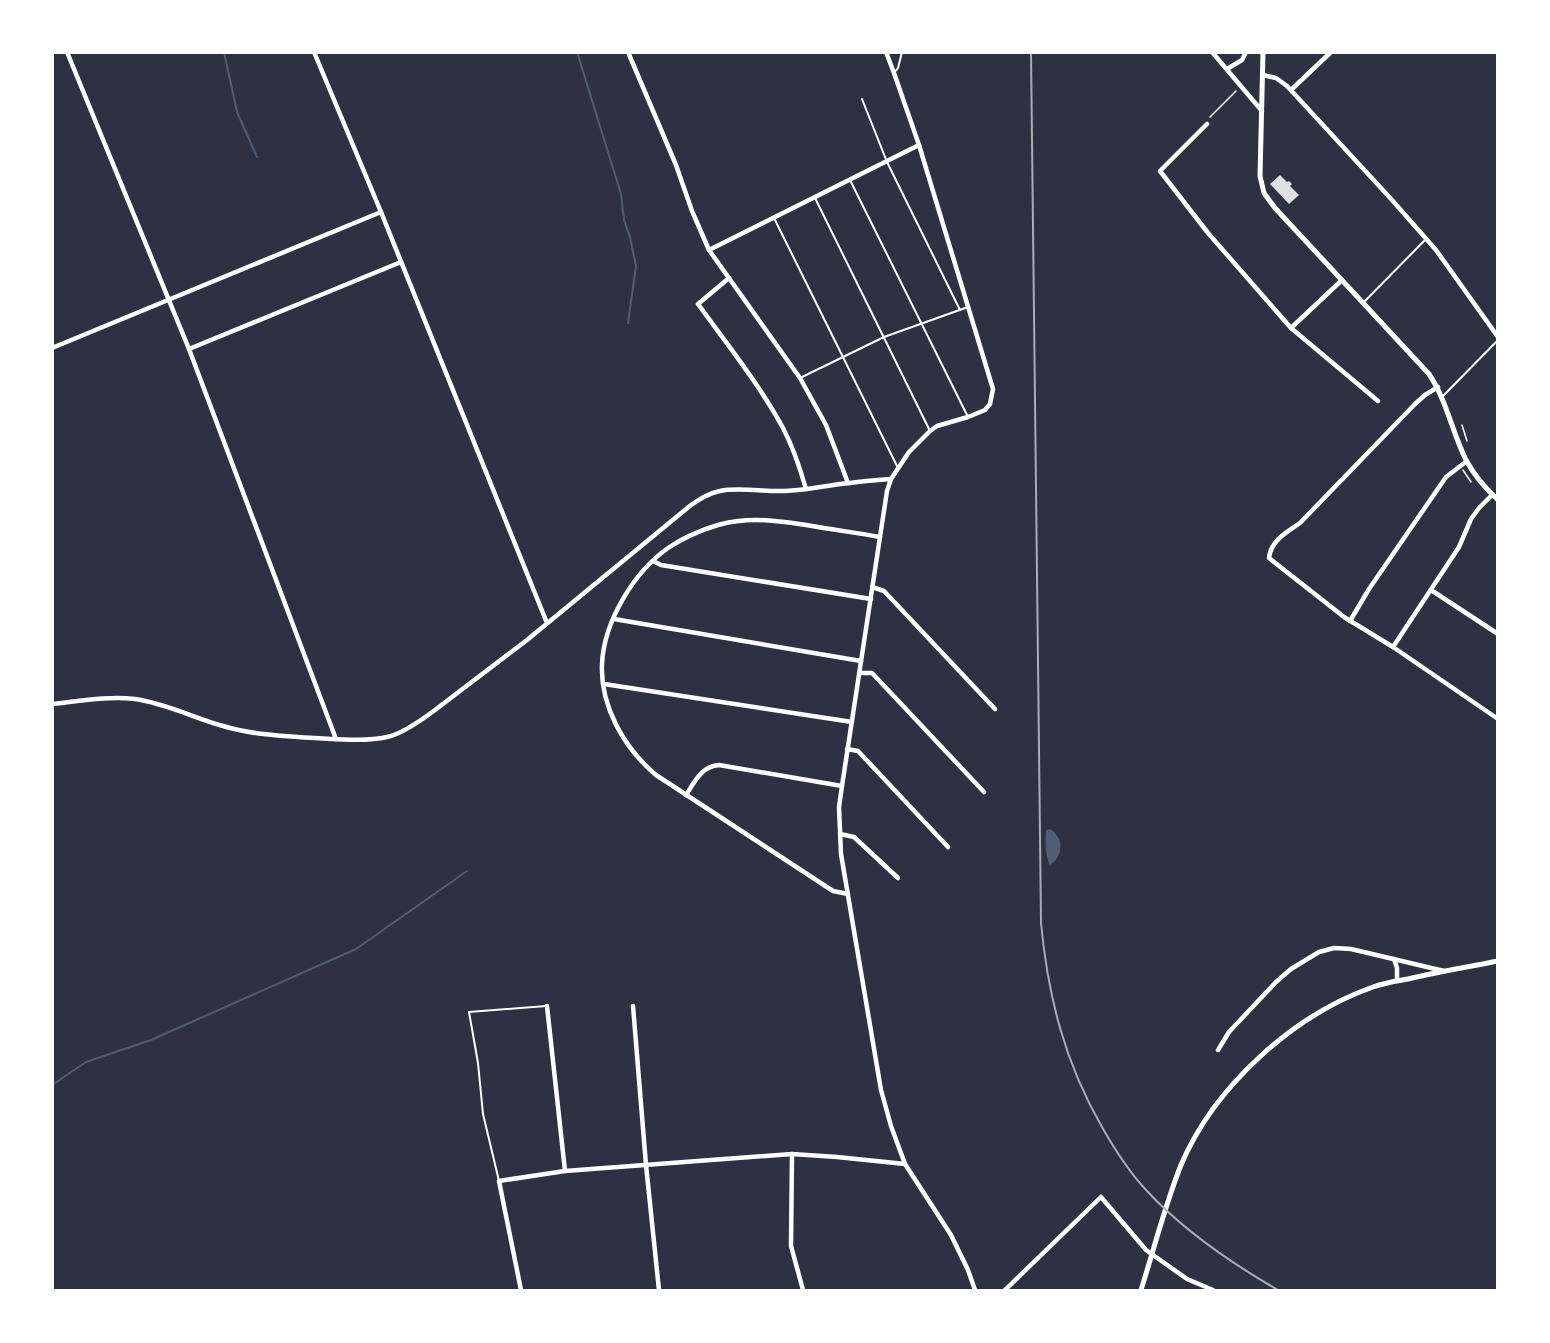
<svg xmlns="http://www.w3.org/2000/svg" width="1550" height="1343" font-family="Jost,sans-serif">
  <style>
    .water { fill: #4f5d75 }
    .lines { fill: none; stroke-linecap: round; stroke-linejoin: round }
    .stream { stroke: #4f5d75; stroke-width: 2 }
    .building { fill: #e0e0e3 }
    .path { stroke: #fff; stroke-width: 1.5 }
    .service { stroke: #fff; stroke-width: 2 }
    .minor { stroke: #fff; stroke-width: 4.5 }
    .tertiary { stroke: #fff; stroke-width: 5 }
    .rail { stroke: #abadb3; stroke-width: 2 }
  </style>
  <rect width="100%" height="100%" fill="#2d3142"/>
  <!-- water -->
  <path class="water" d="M 1050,829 C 1064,838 1064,856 1050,865 C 1045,856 1045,842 1046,830 Z"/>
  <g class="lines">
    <!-- stream -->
    <g class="stream">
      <path d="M 224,52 L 237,112 L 257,157"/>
      <path d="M 577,52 L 621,194 L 624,220 L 630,237 L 636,266 L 628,323"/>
      <path d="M 52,1085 L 86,1062 L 151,1040 L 356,949 L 467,871"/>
    </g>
  </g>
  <!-- building -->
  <path class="building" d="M 1280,175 L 1287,182 L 1289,181 L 1292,184 L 1290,186 L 1299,195 L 1289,204 L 1270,184 Z"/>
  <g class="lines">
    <!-- path -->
    <g class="path">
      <path d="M 1210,117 L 1236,91"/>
      <path d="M 1462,425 L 1467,441"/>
      <path d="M 1463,470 L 1471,482"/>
    </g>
    <!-- service -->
    <g class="service">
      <path d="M 894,73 L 898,68 L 902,52"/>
      <path d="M 862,99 L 887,162 L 960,310"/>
      <path d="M 850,180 L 968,417"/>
      <path d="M 815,198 L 930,431"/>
      <path d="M 774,218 L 898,468"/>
      <path d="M 1365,301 L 1426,239"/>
      <path d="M 800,378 L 884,337 L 968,307"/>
      <path d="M 1443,396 L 1498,340"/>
      <path d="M 499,1181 L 483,1114 L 478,1063 L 469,1012 L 546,1006"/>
    </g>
    <!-- minor -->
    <g class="minor">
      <path d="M 67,52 L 189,349 L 336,739"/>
      <path d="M 314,52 L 381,212 L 547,623"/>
      <path d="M 628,52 L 676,165 L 692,211 L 709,250 L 800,378 L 826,425 L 848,483"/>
      <path d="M 886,52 L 894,73 L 919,145 L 993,389 L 990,404 L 985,410 L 968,417 L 937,426 L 930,431 L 909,452 L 891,479 L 887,491 L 880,537 L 842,786 L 839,807 L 841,854 L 881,1090 L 891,1126 L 905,1164 L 951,1235 L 968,1270 L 975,1290"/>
      <path d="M 1212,52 L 1262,111"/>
      <path d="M 1227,69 L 1242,60 L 1246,52"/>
      <path d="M 1263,75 L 1276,78 L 1287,86 L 1392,200 L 1436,250 L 1498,337"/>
      <path d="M 1291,90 L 1331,52"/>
      <path d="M 1207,124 L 1160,171 L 1208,233 L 1291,328 L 1378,401"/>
      <path d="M 709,250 L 919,145"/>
      <path d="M 729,278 L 698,304 C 727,344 759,384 783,428 C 793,447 800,468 806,489"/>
      <path d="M 1291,328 L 1342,280"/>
      <path d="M 52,348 L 381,212"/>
      <path d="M 189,349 L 401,262"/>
      <path d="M 1438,387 L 1425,395 L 1415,404 L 1300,523 C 1287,532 1271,540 1269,558 L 1344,617 L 1393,647 L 1498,719"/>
      <path d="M 653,561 L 661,565 L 871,599"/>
      <path d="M 872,587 L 884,591 L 995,709"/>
      <path d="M 1431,590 L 1498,634"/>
      <path d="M 614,619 L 861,661"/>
      <path d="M 1350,621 L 1369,589 L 1446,477 L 1467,461"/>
      <path d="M 1393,647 L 1459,547 L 1471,519 L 1479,508 L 1492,495"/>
      <path d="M 859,673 L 872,673 L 984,792"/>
      <path d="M 604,684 L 852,722"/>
      <path d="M 52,704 C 80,701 108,696 135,699 C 165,703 194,718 223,726 C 253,735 283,736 314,738 C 337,739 364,742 387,737 C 402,734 423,719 435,710 L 527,640 L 691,505 C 700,499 709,493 720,491 C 739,487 764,492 785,491 C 807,490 828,485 850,483 C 863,481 877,480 891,479"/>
      <path d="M 847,749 L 858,751 L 948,847"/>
      <path d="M 686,795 C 695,781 702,766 719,765 L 842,786"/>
      <path d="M 840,834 L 854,837 L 898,878"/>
      <path d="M 848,894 L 833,891 L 656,775 C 624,748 600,706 602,664 C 604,621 634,572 668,548 C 683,538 701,530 718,525 C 750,516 781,521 812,526 C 835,530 858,533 880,537"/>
      <path d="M 1394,959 L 1397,968 L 1397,981"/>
      <path d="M 547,1006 L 565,1171"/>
      <path d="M 633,1006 L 646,1165 L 659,1290"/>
      <path d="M 1218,1050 L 1229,1032 L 1276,982 L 1291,969 L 1319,952 L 1334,948 L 1351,949 L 1444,971"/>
      <path d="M 792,1154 L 791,1246 L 803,1290"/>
      <path d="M 521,1290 L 499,1181 L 565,1171 L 792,1154 L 837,1157 L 905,1164"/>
      <path d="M 1005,1290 L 1101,1197 L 1146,1250 L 1187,1279 L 1213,1290"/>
    </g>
    <!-- tertiary -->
    <g class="tertiary">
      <path d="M 1263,52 L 1260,176 L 1264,193 L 1275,208 L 1429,374 C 1447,401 1452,432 1466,460 C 1474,475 1485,488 1498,500"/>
      <path d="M 1141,1290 C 1154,1249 1165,1205 1181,1165 C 1214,1087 1293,1015 1373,987 C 1384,983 1397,981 1408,979 C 1438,972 1468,967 1498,961"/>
    </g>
    <!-- rail -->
    <path class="rail" d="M 1031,52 L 1041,923 C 1048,997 1065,1063 1102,1127 C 1115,1150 1129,1172 1147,1191 C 1184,1231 1231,1263 1278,1290"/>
  </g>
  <!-- border -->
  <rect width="1550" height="1343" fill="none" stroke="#ffffff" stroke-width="108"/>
</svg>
